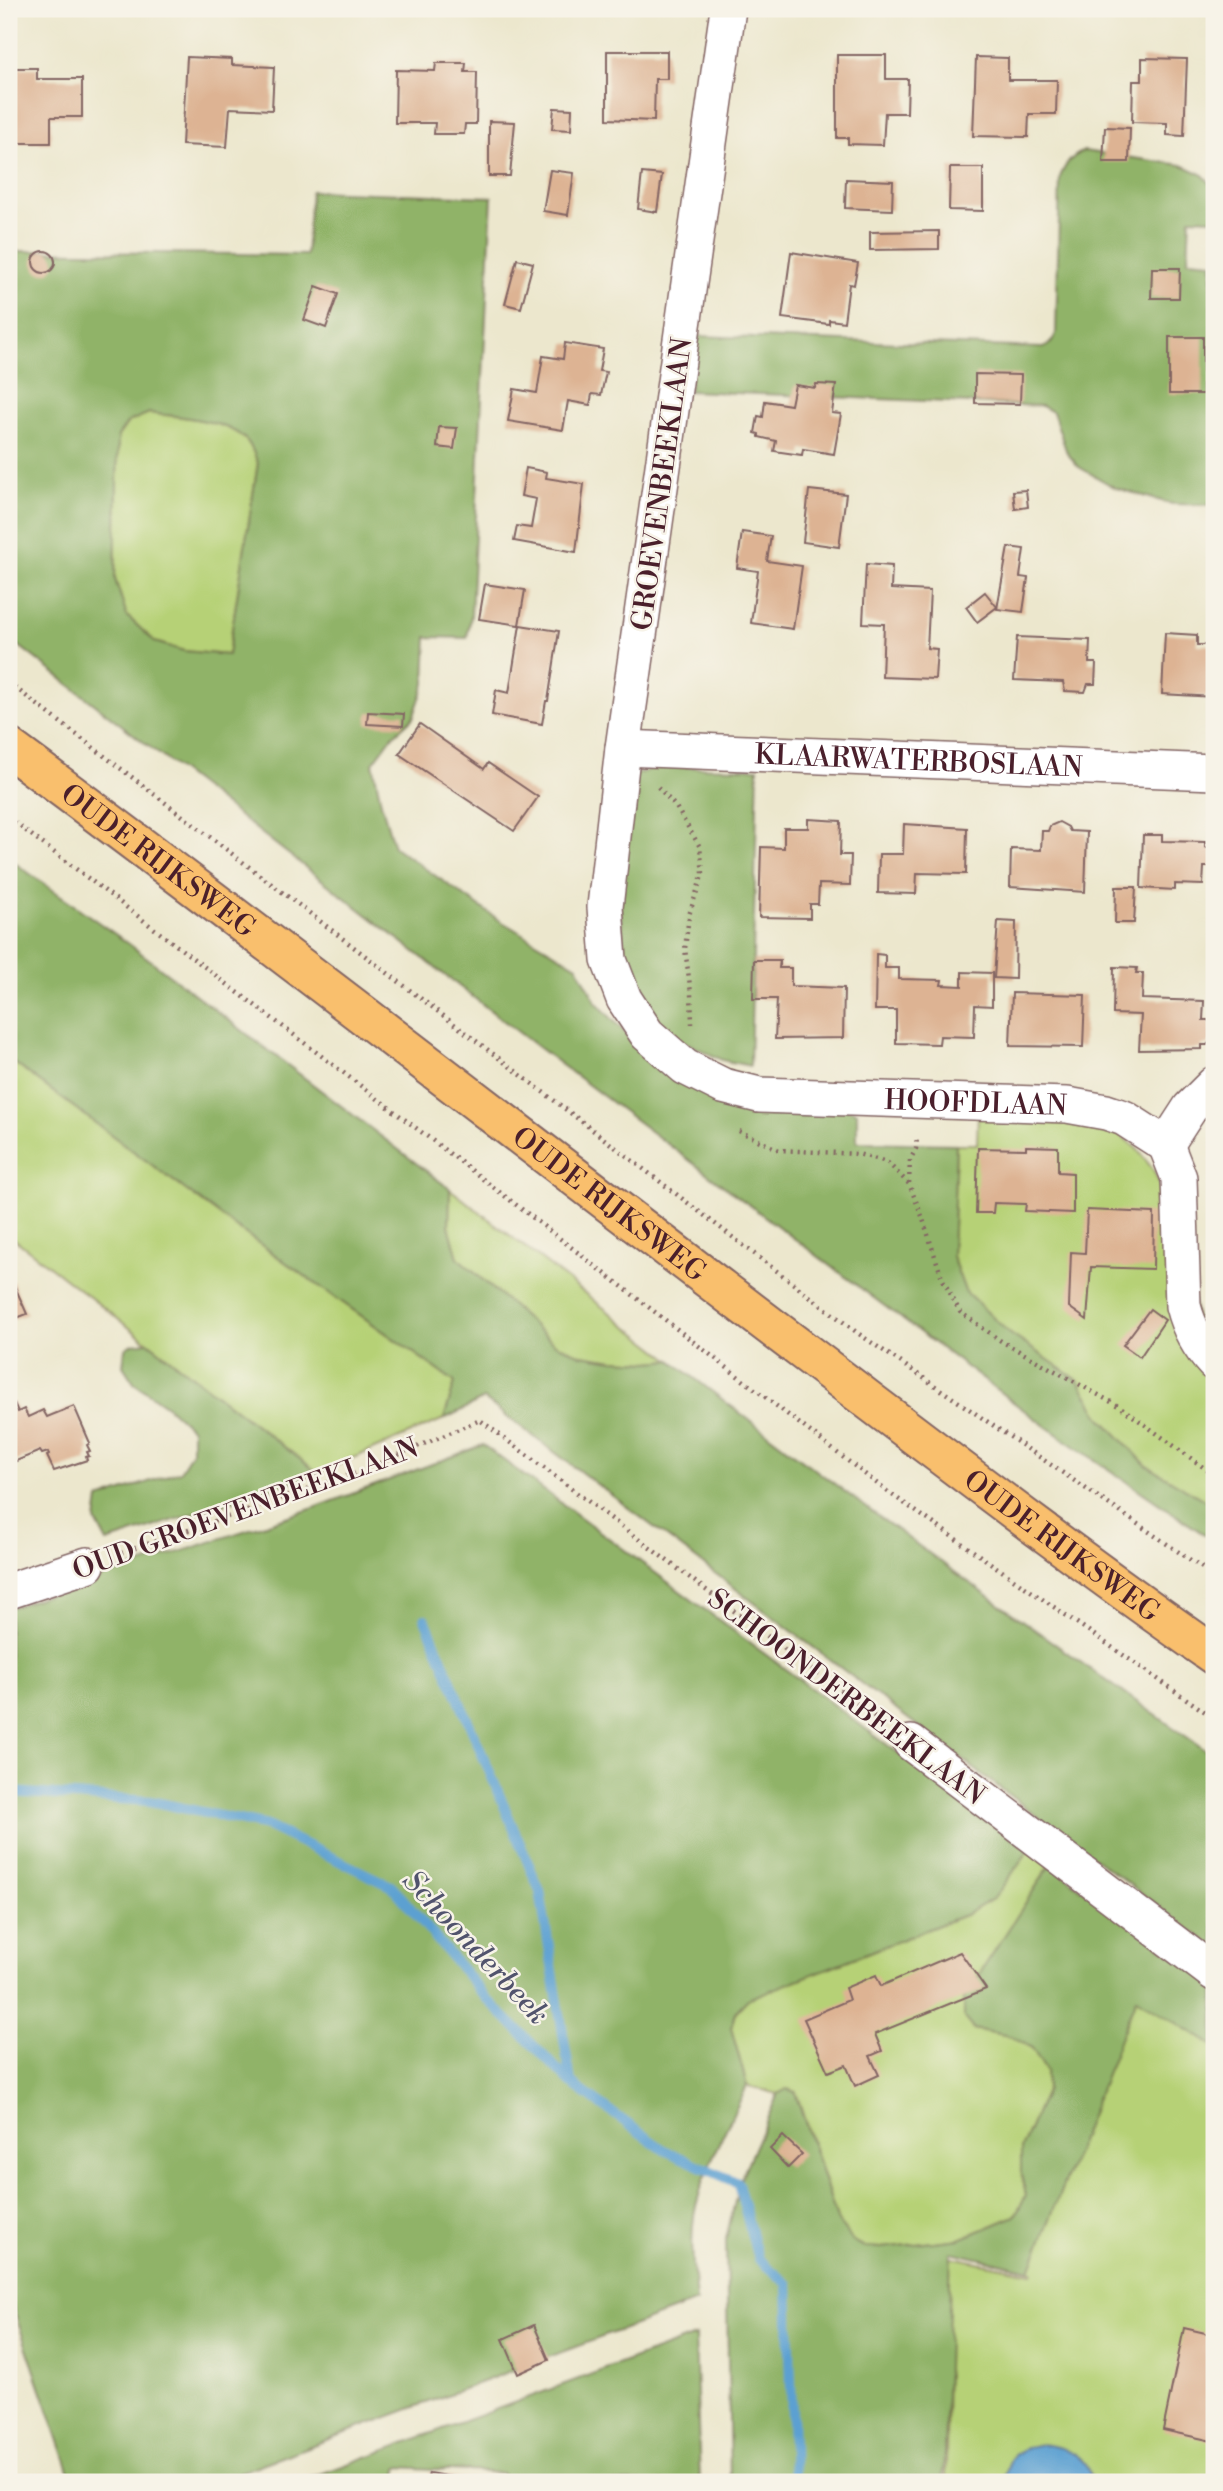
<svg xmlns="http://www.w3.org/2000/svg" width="1223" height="2491" font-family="'Libre Bodoni',serif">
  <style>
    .green { fill: #b6d176; stroke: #807850; stroke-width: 2 }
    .forest { fill: #90b367; stroke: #6d6949; stroke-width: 2; fill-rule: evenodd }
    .water { fill: #5ca0d1; stroke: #53607e; stroke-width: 2 }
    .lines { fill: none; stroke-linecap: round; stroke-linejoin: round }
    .stream { stroke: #5ca0d1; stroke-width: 10 }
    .building { fill: #ddb393 }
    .minor-casing { stroke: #836564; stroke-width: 38 }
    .primary-casing { stroke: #836564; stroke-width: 42 }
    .path { stroke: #836564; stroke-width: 4.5; stroke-dasharray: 2 5; stroke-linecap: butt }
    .minor { stroke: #fff; stroke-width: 35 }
    .primary { stroke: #f9bf6d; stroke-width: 38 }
    .labels { text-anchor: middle; stroke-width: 5; stroke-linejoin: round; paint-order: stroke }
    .street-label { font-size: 28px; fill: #4a1f2b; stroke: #f7f3e8 }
    .water-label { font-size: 30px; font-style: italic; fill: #51536d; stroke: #f7f3e8 }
  </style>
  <rect width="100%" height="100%" fill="#f7f3e8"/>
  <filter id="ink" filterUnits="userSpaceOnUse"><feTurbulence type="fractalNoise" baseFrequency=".0143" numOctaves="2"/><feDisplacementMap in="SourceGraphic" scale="14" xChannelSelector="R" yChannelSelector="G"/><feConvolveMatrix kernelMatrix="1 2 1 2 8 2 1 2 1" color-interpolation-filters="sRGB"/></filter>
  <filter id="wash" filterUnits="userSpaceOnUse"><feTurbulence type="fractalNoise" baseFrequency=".00686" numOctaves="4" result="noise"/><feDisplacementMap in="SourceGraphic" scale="28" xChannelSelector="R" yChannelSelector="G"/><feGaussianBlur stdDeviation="1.57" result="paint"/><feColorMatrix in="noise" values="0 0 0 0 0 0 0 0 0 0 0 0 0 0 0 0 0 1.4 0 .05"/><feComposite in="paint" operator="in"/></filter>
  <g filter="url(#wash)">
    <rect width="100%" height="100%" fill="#ece7cd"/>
    <!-- green -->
    <g class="green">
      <path d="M 149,413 C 177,417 223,418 245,439 C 252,445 254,454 258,463 L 228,655 L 184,651 L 155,642 L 127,616 L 115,579 L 118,436 L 128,422 Z"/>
      <path d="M 9,1059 L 233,1225 L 455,1382 L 444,1419 L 318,1473 L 9,1235 Z"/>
      <path d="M 978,1114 L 1094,1124 L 1118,1133 L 1137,1149 L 1154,1171 L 1164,1196 L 1214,1377 L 1214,1506 L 1146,1465 L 1100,1417 L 1079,1381 L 1009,1333 L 965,1291 L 952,1256 L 956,1144 L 977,1144 Z"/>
      <path d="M 450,1189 L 671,1360 L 648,1362 L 614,1360 L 581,1355 L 555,1344 L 458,1258 L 449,1226 Z"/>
      <path d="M 1029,1850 L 1050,1865 L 972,2029 L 1010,2036 L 1032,2048 L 1046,2071 L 1047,2089 L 1021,2149 L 1021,2175 L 1026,2195 L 1015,2216 L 960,2239 L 881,2248 L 865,2247 L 853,2241 L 838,2222 L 796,2092 L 787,2089 L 778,2094 L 747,2086 L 731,2028 L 735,2013 L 747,1999 L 967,1914 L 994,1898 Z"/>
      <path d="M 1132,1987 L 1214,2041 L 1214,2482 L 946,2482 L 947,2256 L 1032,2273 L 1033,2271 L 1030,2270 L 1063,2185 Z"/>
    </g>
    <!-- forest -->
    <g class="forest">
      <path d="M 1084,151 L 1182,165 L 1202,174 L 1212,185 L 1214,192 L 1214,219 L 1190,218 L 1188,260 L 1212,262 L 1214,505 L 1172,504 L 1116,488 L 1079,467 L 1067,453 L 1053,412 L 1042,406 L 689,391 L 697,336 L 1043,348 C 1050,345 1054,342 1056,333 L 1060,177 C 1066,163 1071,157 1084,151 Z"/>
      <path d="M 311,191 L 492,197 L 471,616 L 467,638 L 427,637 L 425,684 L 413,718 L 393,736 L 373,763 L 381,803 L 394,847 L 499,920 L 577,966 L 596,1002 L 631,1039 L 857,1112 L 857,1142 L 956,1144 L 952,1256 L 965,1291 L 1009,1333 L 1079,1381 L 1100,1417 L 1146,1465 L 1214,1506 L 1214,1541 L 1048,1428 L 539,1048 L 9,638 L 9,251 L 306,255 ZM 149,413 C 177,417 223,418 245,439 C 252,445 254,455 258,463 L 228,655 L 184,651 L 155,642 L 127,616 L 115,579 L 118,436 L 128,422 Z"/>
      <path d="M 660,767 L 758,768 L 750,1066 L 722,1060 L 672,1036 L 651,1012 L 626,968 L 620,904 L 633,775 Z"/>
      <path d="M 9,859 L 129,944 L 450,1189 L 449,1226 L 458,1258 L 555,1344 L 581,1355 L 614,1360 L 648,1362 L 671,1360 C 848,1497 1030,1628 1214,1756 L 1214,1947 L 1017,1801 L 484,1399 L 444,1419 L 455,1382 L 233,1225 L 9,1059 Z"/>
      <path d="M 148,1342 L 318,1473 L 107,1542 L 96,1521 L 99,1499 L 180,1471 L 192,1452 L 192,1429 L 168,1407 L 134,1383 L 123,1366 L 125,1349 L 132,1344 Z"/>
      <path d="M 483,1445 L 1029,1850 L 994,1898 L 967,1914 L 748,1999 L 735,2012 L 731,2028 L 747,2086 C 729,2124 701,2174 694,2216 C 690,2244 694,2274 696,2302 L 214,2482 L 73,2482 L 9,2296 L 9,1608 L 317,1507 Z"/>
      <path d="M 1050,1865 L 1214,1986 L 1214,2046 L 1136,1998 L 1030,2270 L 951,2252 L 943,2482 L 730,2482 L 726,2239 L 740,2180 L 778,2094 L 787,2089 L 795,2092 L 838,2222 L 853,2241 L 865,2247 L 881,2248 L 960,2239 L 1015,2216 L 1026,2195 L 1021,2175 L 1021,2149 L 1047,2089 L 1046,2071 L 1032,2048 L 1010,2036 L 973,2029 L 964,2018 L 964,1998 Z"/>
      <path d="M 695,2336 L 700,2482 L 503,2482 L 502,2473 L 398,2467 L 397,2482 L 299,2482 Z"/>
    </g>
    <!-- water -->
    <path class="water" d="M 1041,2444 C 1070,2448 1084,2454 1093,2482 L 1004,2482 C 1009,2456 1014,2449 1041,2444 Z"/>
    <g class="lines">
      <!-- stream -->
      <g class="stream">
        <path d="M 425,1619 L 540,1891 L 571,2083"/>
        <path d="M 9,1792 L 150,1801 L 267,1826 L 393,1887 L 486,1998 L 571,2083 L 664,2150 L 738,2183 L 758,2259 L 788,2284 L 794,2482"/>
      </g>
    </g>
    <g id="blocks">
      <!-- building -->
      <g class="building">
        <path d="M 607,51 L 667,51 L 667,79 L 655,79 L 654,121 L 607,119 Z"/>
        <path d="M 837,55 L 886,55 L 886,79 L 908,79 L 907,113 L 885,113 L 883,145 L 848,144 L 848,138 L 837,138 Z"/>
        <path d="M 187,57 L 232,59 L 232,65 L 274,67 L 272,110 L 230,108 L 227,147 L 182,145 Z"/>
        <path d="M 976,57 L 1008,58 L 1008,80 L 1057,80 L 1056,114 L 1029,114 L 1028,137 L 973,136 Z"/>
        <path d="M 1142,58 L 1187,59 L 1184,136 L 1167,135 L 1167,123 L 1132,122 L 1133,81 L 1142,81 Z"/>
        <path d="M 436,63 L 466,63 L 465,72 L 477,72 L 476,124 L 465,124 L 464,134 L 434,134 L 435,123 L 395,123 L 396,70 L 435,71 Z"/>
        <path d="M 9,68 L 37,68 L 37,79 L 82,79 L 82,117 L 51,117 L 51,143 L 10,143 Z"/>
        <path d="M 554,108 L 572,109 L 571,130 L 552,129 Z"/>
        <path d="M 489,121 L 515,122 L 510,176 L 489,176 Z"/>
        <path d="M 1105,127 L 1130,128 L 1129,162 L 1103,162 Z"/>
        <path d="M 950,168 L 983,168 L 983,211 L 949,210 Z"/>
        <path d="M 550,170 L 574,173 L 568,215 L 543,211 Z"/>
        <path d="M 642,173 L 662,175 L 657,212 L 638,209 Z"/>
        <path d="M 846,179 L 893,181 L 892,210 L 845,208 Z"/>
        <path d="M 939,231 L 939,249 L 870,250 L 870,232 Z"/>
        <circle cx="44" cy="262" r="11"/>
        <path d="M 791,252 L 858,263 L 854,285 L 849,284 L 844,322 L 829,320 L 829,324 L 782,318 Z"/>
        <path d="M 517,259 L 533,263 L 521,308 L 505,304 Z"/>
        <path d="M 1152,268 L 1180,268 L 1179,298 L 1151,298 Z"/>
        <path d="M 316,286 L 338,294 L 326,328 L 304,320 Z"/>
        <rect x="1169" y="337" width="34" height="57"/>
        <path d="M 565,343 L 603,349 L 599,371 L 606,372 L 601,395 L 592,394 L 590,405 L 568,401 L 563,430 L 508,421 L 514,389 L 537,393 L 543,356 L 563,359 Z"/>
        <path d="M 975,374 L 1021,375 L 1020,404 L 975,403 Z"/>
        <path d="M 816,384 L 836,385 L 832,413 L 841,414 L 834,454 L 803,449 L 802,455 L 774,451 L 776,441 L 759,437 L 759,434 L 755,433 L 758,416 L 763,417 L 765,401 L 791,405 L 795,385 L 815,388 Z"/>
        <path d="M 439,427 L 457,428 L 454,449 L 437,447 Z"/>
        <path d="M 526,468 L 547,472 L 546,478 L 584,484 L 576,552 L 514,541 L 517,526 L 531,528 L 536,499 L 521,496 Z"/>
        <path d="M 809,490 L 846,494 L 839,547 L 803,542 Z"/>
        <path d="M 1026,490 L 1028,507 L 1015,509 L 1013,491 Z"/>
        <path d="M 742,532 L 771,536 L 767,561 L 802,566 L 793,629 L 751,623 L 758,571 L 737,568 Z"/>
        <path d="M 1008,547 L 1024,549 L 1020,577 L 1028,578 L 1023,612 L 997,609 Z"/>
        <path d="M 866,564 L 892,566 L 891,589 L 930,591 L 927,648 L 937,649 L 935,679 L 882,677 L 884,624 L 863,623 Z"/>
        <path d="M 485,584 L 525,590 L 519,625 L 479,619 Z"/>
        <path d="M 985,592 L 997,607 L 977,622 L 966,607 Z"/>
        <path d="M 520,625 L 559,631 L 548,701 L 546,701 L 542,724 L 492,715 L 496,690 L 509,693 Z"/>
        <path d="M 1165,633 L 1197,635 L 1197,645 L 1214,645 L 1214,697 L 1162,694 Z"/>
        <path d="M 1017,637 L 1090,640 L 1089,663 L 1096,663 L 1095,684 L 1088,684 L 1085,692 L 1065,691 L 1063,682 L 1014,680 Z"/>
        <path d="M 368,712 L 404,714 L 403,726 L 367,724 Z"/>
        <path d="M 420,724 L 484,769 L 488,763 L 538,797 L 514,831 L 399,754 Z"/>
        <path d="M 808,819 L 841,821 L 840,855 L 851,855 L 850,885 L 819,884 L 818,904 L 810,904 L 810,918 L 759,917 L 761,847 L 784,848 L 784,828 L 808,828 Z"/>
        <path d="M 1059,822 L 1068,827 L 1070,831 L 1087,832 L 1085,892 L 1010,887 L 1011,849 L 1041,850 L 1042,831 L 1048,831 L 1050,826 Z"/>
        <path d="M 904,824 L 967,828 L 966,874 L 917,873 L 916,894 L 878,893 L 879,854 L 903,854 Z"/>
        <path d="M 1143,835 L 1162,835 L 1162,841 L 1205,842 L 1205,847 L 1214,848 L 1213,867 L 1204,867 L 1203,885 L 1175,884 L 1175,890 L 1141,888 Z"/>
        <path d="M 1116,887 L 1136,887 L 1134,923 L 1115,923 Z"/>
        <path d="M 998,921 L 1016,922 L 1015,979 L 994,978 Z"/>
        <path d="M 876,954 L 885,955 L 885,968 L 899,968 L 899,979 L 942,980 L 941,985 L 962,986 L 962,972 L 992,973 L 992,1006 L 975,1005 L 974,1037 L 940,1036 L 939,1044 L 896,1043 L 896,1010 L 875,1010 Z"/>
        <path d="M 754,960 L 780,960 L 779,968 L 791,968 L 791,986 L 844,988 L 843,1038 L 775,1039 L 777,999 L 753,999 Z"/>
        <path d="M 1114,967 L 1137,968 L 1136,973 L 1143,973 L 1142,999 L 1204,1001 L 1203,1020 L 1208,1020 L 1212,1025 L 1212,1040 L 1207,1045 L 1202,1045 L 1202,1049 L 1139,1050 L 1141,1015 L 1113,1014 Z"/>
        <path d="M 1012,993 L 1085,995 L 1083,1047 L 1010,1046 Z"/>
        <path d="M 1026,1146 L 1058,1147 L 1058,1172 L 1073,1173 L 1073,1213 L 1025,1211 L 1026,1204 L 994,1203 L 993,1213 L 976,1213 L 978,1148 L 1026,1149 Z"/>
        <path d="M 1087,1210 L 1154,1213 L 1153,1269 L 1091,1267 L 1087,1320 L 1069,1307 L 1071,1252 L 1085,1253 Z"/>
        <path d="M 12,1280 L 27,1314 L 9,1321 L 9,1282 Z"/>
        <path d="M 1150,1309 L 1165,1320 L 1140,1357 L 1123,1345 Z"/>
        <path d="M 9,1400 L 14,1403 L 18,1412 L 24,1409 L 28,1417 L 43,1410 L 47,1417 L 74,1406 L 90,1443 L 87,1445 L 90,1451 L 87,1452 L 89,1456 L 86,1457 L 87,1460 L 54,1471 L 47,1456 L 49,1455 L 48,1452 L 42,1454 L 40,1451 L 9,1464 Z"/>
        <path d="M 960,1952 L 986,1989 L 875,2034 L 882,2051 L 870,2056 L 879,2075 L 855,2086 L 846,2065 L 828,2072 L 804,2019 L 849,2000 L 845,1988 L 876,1975 L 881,1986 Z"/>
        <path d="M 783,2136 L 802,2154 L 788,2168 L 770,2149 Z"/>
        <path d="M 534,2325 L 549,2360 L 518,2374 L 503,2339 Z"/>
        <path d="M 1184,2328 L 1214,2335 L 1214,2429 L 1212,2441 L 1163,2430 Z"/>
        <path d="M 429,2473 L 474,2481 L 473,2482 L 427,2482 Z"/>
      </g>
    </g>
  </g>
  <g filter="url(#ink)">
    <use href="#blocks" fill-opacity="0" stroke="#836564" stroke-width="2"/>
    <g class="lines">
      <defs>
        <g id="minor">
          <path id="s1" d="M 728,9 L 623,748 L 605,907 L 609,960 L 624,999 L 647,1034 L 685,1067 L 723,1086 L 759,1095 L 1067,1105 L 1106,1112 L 1124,1118 L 1166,1145 L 1179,1178 L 1183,1306 C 1189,1329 1198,1346 1214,1363"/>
          <path id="s2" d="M 623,748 L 1214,772"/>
          <path d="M 1166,1145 L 1190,1108 L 1214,1084"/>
          <path d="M 9,1591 L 87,1565"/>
          <path d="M 911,1743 L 1214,1973"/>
        </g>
        <g id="primary">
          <path id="s3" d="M 9,748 C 277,946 540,1152 806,1353 C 941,1455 1075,1558 1214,1655"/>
        </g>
      </defs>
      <!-- minor casing -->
      <use href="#minor" class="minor-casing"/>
      <!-- primary casing -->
      <use href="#primary" class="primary-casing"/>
      <!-- path -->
      <g class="path">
        <path d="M 9,683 L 859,1334 L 1214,1576"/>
        <path d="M 658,787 L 676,807 L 700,847 L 703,873 L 689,915 L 685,949 L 691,993 L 692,1024"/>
        <path d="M 9,818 L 462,1163 L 888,1492 L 1214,1718"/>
        <path d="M 739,1131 L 779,1150 L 858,1154 L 887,1162 L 909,1184 L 922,1216 L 942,1278 L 960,1312 L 1001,1341 L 1122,1408 L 1214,1475"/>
        <path d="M 909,1183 L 910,1160 L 916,1149 L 917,1138"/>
        <path d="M 121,1553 L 356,1473 L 480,1420 L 883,1723"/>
      </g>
      <!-- minor -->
      <use href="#minor" class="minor"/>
      <!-- primary -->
      <use href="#primary" class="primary"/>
    </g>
  </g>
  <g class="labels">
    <!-- street labels -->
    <g class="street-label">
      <text transform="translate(661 484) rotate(-82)" y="10">GROEVENBEEKLAAN</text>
      <text dy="10" stroke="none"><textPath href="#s2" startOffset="296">KLAARWATERBOSLAAN</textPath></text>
      <text dy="10" stroke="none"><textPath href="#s3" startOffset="187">OUDE RIJKSWEG</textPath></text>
      <text dy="10" stroke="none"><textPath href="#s1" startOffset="1390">HOOFDLAAN</textPath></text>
      <text dy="10" stroke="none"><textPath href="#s3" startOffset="754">OUDE RIJKSWEG</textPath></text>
      <text transform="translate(245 1508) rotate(-20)" y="10">OUD GROEVENBEEKLAAN</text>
      <text dy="10" stroke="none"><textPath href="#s3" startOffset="1321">OUDE RIJKSWEG</textPath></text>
      <text transform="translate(847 1696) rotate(37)" y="10">SCHOONDERBEEKLAAN</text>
    </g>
    <!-- water labels -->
    <g class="water-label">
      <text transform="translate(476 1947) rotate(47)" y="10">Schoonderbeek</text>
    </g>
  </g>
  <!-- margin -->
  <rect width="1223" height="2491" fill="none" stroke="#f7f3e8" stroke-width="35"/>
</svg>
